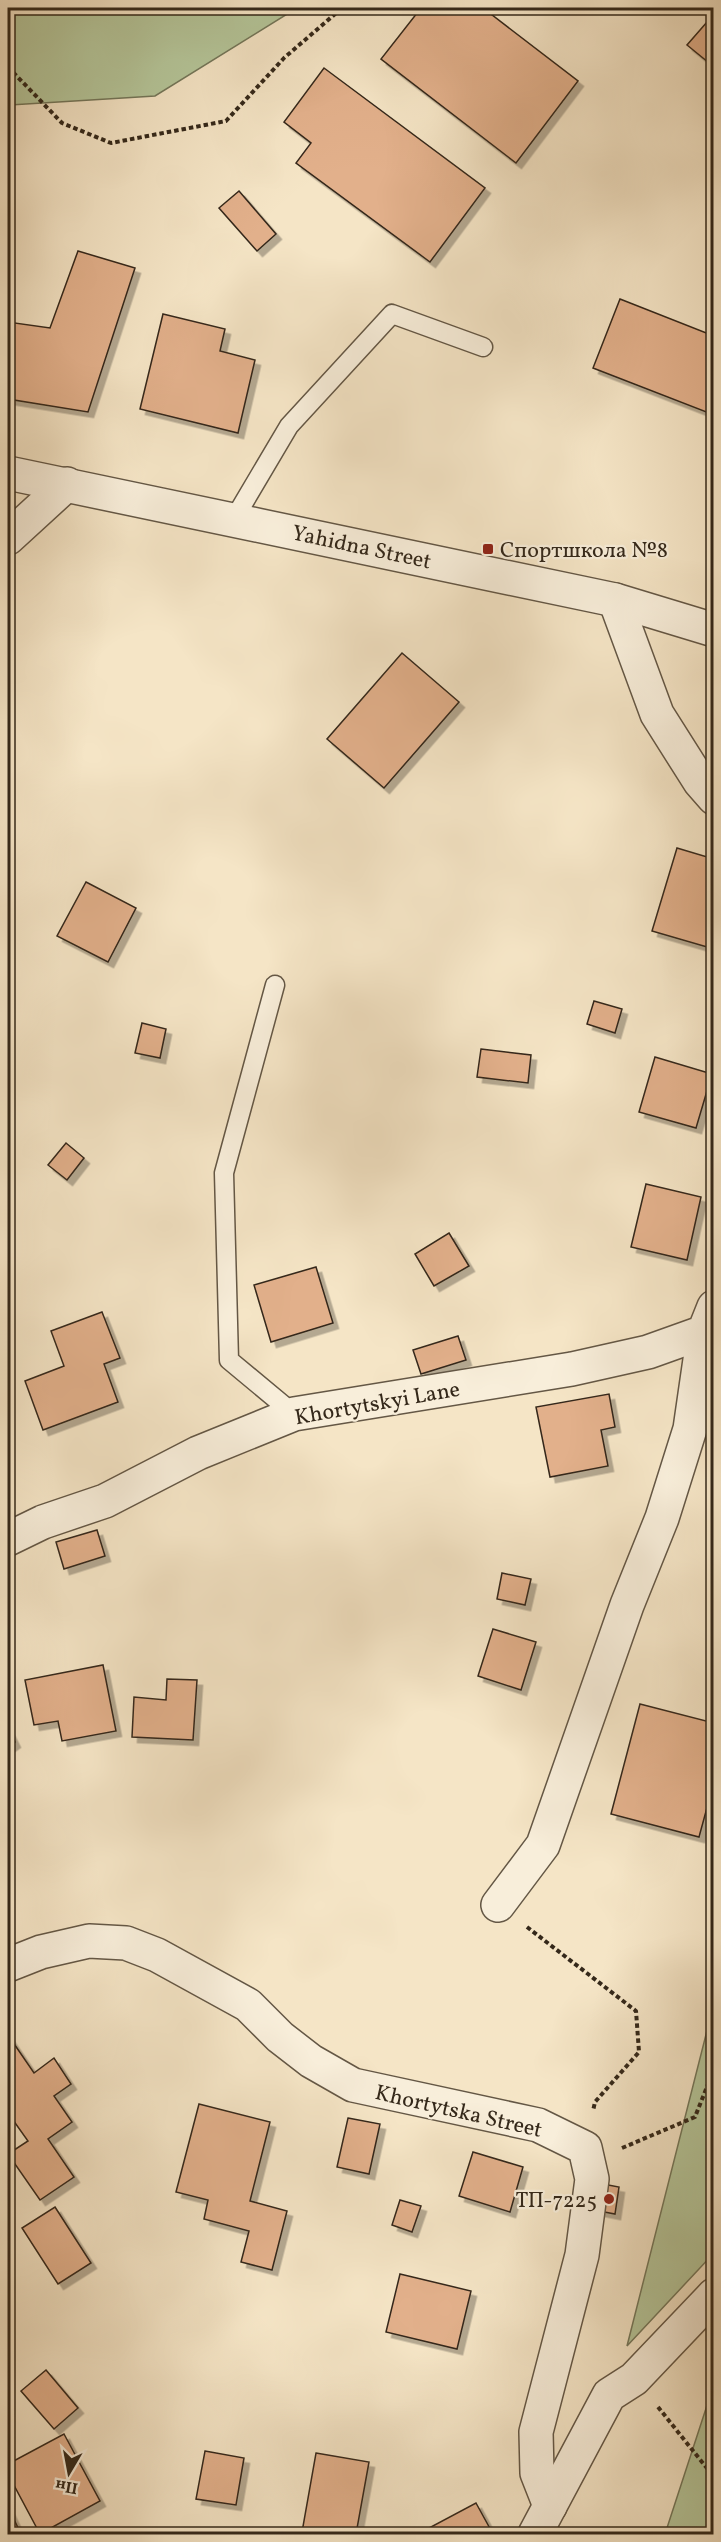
<svg xmlns="http://www.w3.org/2000/svg" width="721" height="2542" font-family="Vollkorn,serif">
  <style>
    .green { fill: #b5c69a; stroke: #74775a; stroke-width: 1.5 }
    .building { fill: #e2b08b; stroke: #34281a; stroke-width: 1.5; filter: url(#shadow) }
    .lines { fill: none; stroke-linecap: round; stroke-linejoin: round }
    .service-casing { stroke: #645745; stroke-width: 21 }
    .minor-casing { stroke: #645745; stroke-width: 36 }
    .path { stroke: #34281a; stroke-width: 4; stroke-dasharray: 4.5 3; stroke-linecap: butt }
    .service { stroke: #f8eeda; stroke-width: 18 }
    .minor { stroke: #f8eeda; stroke-width: 33 }
    .poi-dot { fill: #8f2418; stroke: #f8eeda; stroke-width: 2 }
    .labels { text-anchor: middle; stroke-width: 4.5; stroke-linejoin: round; paint-order: stroke }
    .street-label { font-size: 22px; fill: #34281a; stroke: #f8eeda }
    .poi-label { font-size: 22px; fill: #34281a; stroke: #f8eeda; text-anchor: start }
  </style>
  <defs>
    <filter id="shadow"><feDropShadow dx="5.5" dy="5.5" stdDeviation="0" flood-color="#0004"/></filter>
  </defs>
  <rect width="100%" height="100%" fill="#f5e5c6"/>
  <filter id="stains"><feTurbulence type="fractalNoise" baseFrequency=".00333" numOctaves="4"/><feColorMatrix values="0 0 0 0 .2 0 0 0 0 .09 0 0 0 0 .02 0 0 0 .5 -.17"/></filter>
  <radialGradient id="worn" r=".72"><stop offset=".6" stop-color="#630" stop-opacity="0"/><stop offset="1" stop-color="#630" stop-opacity=".3"/></radialGradient>
  <!-- green -->
  <g class="green">
    <path d="M 8,8 L 297,8 L 155,96 L 10,105 L 8,104 Z"/>
    <path d="M 713,2007 L 713,2254 L 627,2346 Z"/>
    <path d="M 713,2387 L 713,2534 L 665,2534 Z"/>
  </g>
  <!-- building -->
  <g class="building">
    <path d="M 421,8 L 483,8 L 578,81 L 516,163 L 381,59 Z"/>
    <path d="M 714,14 L 714,67 L 687,45 Z"/>
    <path d="M 324,68 L 485,188 L 430,262 L 296,163 L 311,143 L 284,122 Z"/>
    <path d="M 239,191 L 276,234 L 257,251 L 219,208 Z"/>
    <path d="M 78,251 L 135,268 L 88,412 L 8,399 L 8,322 L 50,328 Z"/>
    <path d="M 620,299 L 714,336 L 714,415 L 593,368 Z"/>
    <path d="M 163,314 L 225,329 L 220,351 L 255,360 L 238,433 L 140,409 Z"/>
    <path d="M 402,653 L 459,702 L 384,788 L 327,739 Z"/>
    <path d="M 677,848 L 714,859 L 714,949 L 652,931 Z"/>
    <path d="M 86,882 L 136,908 L 108,962 L 57,936 Z"/>
    <path d="M 594,1001 L 622,1009 L 615,1033 L 587,1024 Z"/>
    <path d="M 142,1023 L 166,1029 L 160,1058 L 135,1053 Z"/>
    <path d="M 481,1049 L 531,1055 L 528,1083 L 477,1077 Z"/>
    <path d="M 655,1057 L 712,1074 L 696,1128 L 639,1112 Z"/>
    <path d="M 66,1143 L 84,1158 L 67,1180 L 48,1165 Z"/>
    <path d="M 646,1184 L 701,1197 L 687,1260 L 631,1247 Z"/>
    <path d="M 449,1233 L 469,1266 L 434,1286 L 415,1254 Z"/>
    <path d="M 316,1267 L 333,1323 L 271,1342 L 254,1285 Z"/>
    <path d="M 102,1312 L 120,1358 L 104,1364 L 118,1402 L 43,1430 L 25,1381 L 64,1366 L 51,1331 Z"/>
    <path d="M 458,1336 L 466,1360 L 421,1374 L 413,1350 Z"/>
    <path d="M 609,1394 L 615,1427 L 601,1430 L 608,1466 L 550,1477 L 536,1407 Z"/>
    <path d="M 97,1530 L 105,1556 L 64,1569 L 56,1542 Z"/>
    <path d="M 502,1573 L 531,1579 L 525,1605 L 497,1599 Z"/>
    <path d="M 493,1629 L 536,1642 L 521,1690 L 478,1676 Z"/>
    <path d="M 103,1665 L 116,1731 L 62,1741 L 58,1721 L 34,1725 L 25,1680 Z"/>
    <path d="M 167,1679 L 197,1680 L 193,1740 L 132,1737 L 134,1697 L 166,1700 Z"/>
    <path d="M 640,1704 L 714,1723 L 714,1782 L 699,1837 L 611,1814 Z"/>
    <path d="M 8,1728 L 15,1742 L 8,1747 Z"/>
    <path d="M 8,2035 L 34,2073 L 54,2058 L 71,2084 L 54,2096 L 72,2122 L 48,2139 L 74,2177 L 40,2200 L 8,2154 L 28,2141 L 8,2113 Z"/>
    <path d="M 199,2104 L 270,2122 L 250,2201 L 287,2211 L 272,2270 L 241,2262 L 249,2231 L 204,2219 L 208,2200 L 176,2192 Z"/>
    <path d="M 348,2118 L 380,2124 L 369,2174 L 337,2167 Z"/>
    <path d="M 473,2152 L 523,2167 L 510,2212 L 459,2196 Z"/>
    <path d="M 603,2184 L 619,2187 L 615,2214 L 599,2211 Z"/>
    <path d="M 400,2200 L 421,2206 L 412,2232 L 392,2225 Z"/>
    <path d="M 55,2207 L 91,2263 L 58,2284 L 22,2228 Z"/>
    <path d="M 400,2274 L 471,2291 L 457,2349 L 386,2332 Z"/>
    <path d="M 46,2370 L 78,2408 L 54,2429 L 21,2391 Z"/>
    <path d="M 64,2434 L 100,2501 L 40,2534 L 8,2474 L 8,2464 Z"/>
    <path d="M 205,2451 L 244,2458 L 236,2505 L 196,2499 Z"/>
    <path d="M 316,2453 L 369,2462 L 356,2534 L 318,2534 L 302,2532 Z"/>
    <path d="M 476,2503 L 493,2534 L 433,2534 L 429,2528 Z"/>
    <path d="M 8,2507 L 21,2534 L 8,2534 Z"/>
  </g>
  <g class="lines">
    <defs>
      <g id="service">
        <path d="M 234,519 L 289,426 L 392,314 L 483,347"/>
        <path d="M 275,985 L 224,1173 L 229,1360 L 294,1414"/>
      </g>
      <g id="minor">
        <path d="M 8,473 L 615,600 L 714,630"/>
        <path d="M 8,538 L 67,484"/>
        <path d="M 615,600 L 657,714 L 700,782 L 714,798"/>
        <path d="M 8,1539 L 43,1522 L 105,1501 L 198,1453 L 294,1414 L 572,1369 L 648,1352 L 704,1332 L 714,1307"/>
        <path d="M 498,1905 L 543,1845 L 627,1605 L 662,1518 L 690,1429 L 704,1332"/>
        <path d="M 8,1965 L 41,1952 L 89,1941 L 126,1943 L 157,1955 L 248,2005 L 280,2037 L 311,2061 L 353,2085 L 538,2125 L 585,2148 L 592,2179 L 582,2255 L 536,2432 L 537,2473 L 550,2506"/>
        <path d="M 535,2534 L 609,2395 L 634,2379 L 714,2295"/>
      </g>
    </defs>
    <!-- service casing -->
    <use href="#service" class="service-casing"/>
    <!-- minor casing -->
    <use href="#minor" class="minor-casing"/>
    <!-- path -->
    <g class="path">
      <path d="M 8,67 L 62,123 L 111,143 L 226,121 L 284,58 L 342,8"/>
      <path d="M 527,1927 L 636,2011 L 639,2052 L 595,2102 L 593,2111"/>
      <path d="M 622,2148 L 695,2117 L 714,2069"/>
      <path d="M 658,2407 L 714,2477"/>
      <path d="M 706,2534 L 714,2504"/>
    </g>
    <!-- service -->
    <use href="#service" class="service"/>
    <!-- minor -->
    <use href="#minor" class="minor"/>
  </g>
  <!-- markers -->
  <g class="poi-dot">
    <rect x="482" y="543" width="12" height="12" rx="3"/>
    <circle cx="609" cy="2199" r="6"/>
  </g>
  <g class="labels">
    <!-- street labels -->
    <g class="street-label">
      <text transform="translate(362 546) rotate(12)" y="8">Yahidna Street</text>
      <text transform="translate(377 1402) rotate(-10)" y="8">Khortytskyi Lane</text>
      <text transform="translate(459 2110) rotate(13)" y="8">Khortytska Street</text>
    </g>
    <!-- poi labels -->
    <g class="poi-label">
      <text x="500" y="557">Спортшкола №8</text>
      <text x="597" y="2207" text-anchor="end">ТП-7225</text>
    </g>
  </g>
  <!-- margin -->
  <rect width="721" height="2542" fill="none" stroke="#f5e5c6" stroke-width="30"/>
  <rect x="9" y="9" width="703" height="2524" fill="none" stroke="#34281a" stroke-width="3"/>
  <rect x="15" y="15" width="691" height="2512" fill="none" stroke="#34281a" stroke-width="1.5"/>
  <!-- north arrow -->
  <g transform="translate(69 2473) rotate(190)" stroke="#f8eeda" stroke-width="4.5" paint-order="stroke">
  <path d="M0-4.5L10 22L0 15L-10 22Z" fill="#34281a"/>
  <text y="-9" font-size="16" font-weight="bold" text-anchor="middle" fill="#34281a">Пн</text>
  </g>
  <rect width="100%" height="100%" filter="url(#stains)"/>
  <rect width="100%" height="100%" fill="url(#worn)"/>
</svg>
